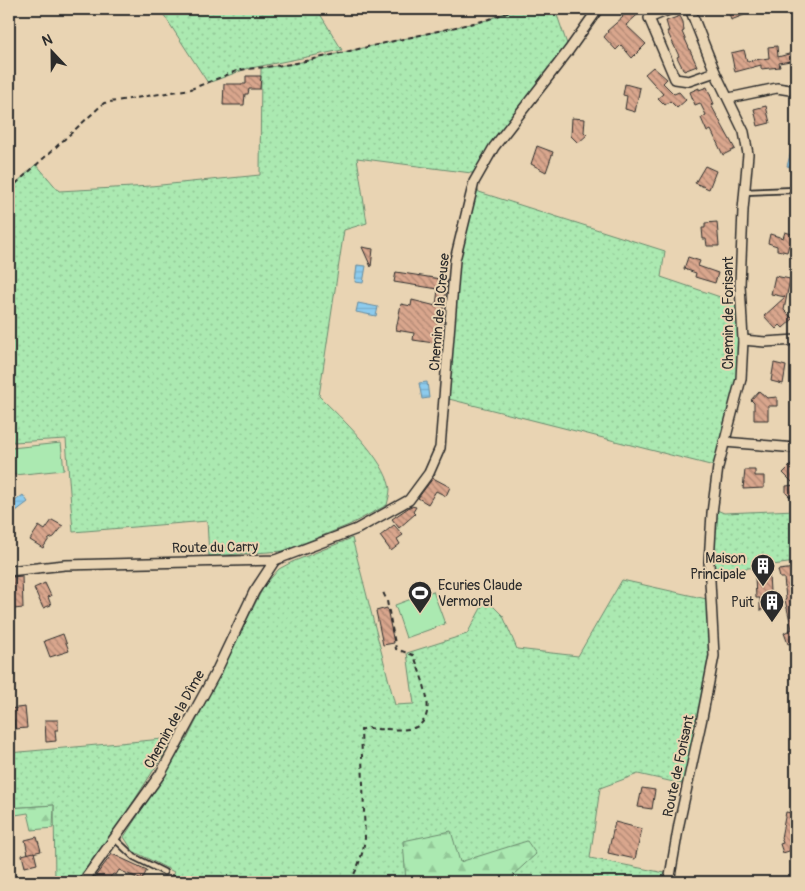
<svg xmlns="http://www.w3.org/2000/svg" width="805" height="891" font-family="Pangolin,sans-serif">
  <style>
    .grass { fill: url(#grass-dots); stroke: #6b8a6e }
    .forest { fill: url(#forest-firs); stroke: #6b8a6e }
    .pitch { fill: #abe9b1; stroke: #6b8a6e }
    .water { fill: url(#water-rules); stroke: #668b9f }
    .building { fill: url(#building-back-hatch); stroke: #2b2b2b }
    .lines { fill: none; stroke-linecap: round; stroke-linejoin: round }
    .lane-casing { stroke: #2b2b2b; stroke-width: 8 }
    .street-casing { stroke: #2b2b2b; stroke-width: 12 }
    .path { stroke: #2b2b2b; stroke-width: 2; stroke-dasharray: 5 4; stroke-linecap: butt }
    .lane { stroke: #e9d4b3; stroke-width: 4.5 }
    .street { stroke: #e9d4b3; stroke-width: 9 }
    .labels { text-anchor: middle; stroke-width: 4; stroke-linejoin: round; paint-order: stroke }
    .street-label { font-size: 14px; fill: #2b2b2b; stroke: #e9d4b3 }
    .poi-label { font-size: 14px; fill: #2b2b2b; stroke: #e9d4b3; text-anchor: end }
  </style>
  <defs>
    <pattern id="grass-dots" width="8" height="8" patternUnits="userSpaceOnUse" patternTransform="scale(1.25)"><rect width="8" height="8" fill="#abe9b1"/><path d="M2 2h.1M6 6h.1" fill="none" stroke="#93c898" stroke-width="1.8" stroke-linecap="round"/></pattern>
    <pattern id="forest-firs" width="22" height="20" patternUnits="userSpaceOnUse" patternTransform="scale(1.25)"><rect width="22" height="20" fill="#abe9b1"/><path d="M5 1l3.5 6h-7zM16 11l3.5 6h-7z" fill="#93c898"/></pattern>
    <pattern id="water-rules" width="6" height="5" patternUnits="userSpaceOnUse" patternTransform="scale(1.25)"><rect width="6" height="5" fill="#8dcbed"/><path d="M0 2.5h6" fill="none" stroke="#7aaecb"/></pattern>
    <pattern id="building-back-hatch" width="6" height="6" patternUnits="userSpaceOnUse" patternTransform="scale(1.25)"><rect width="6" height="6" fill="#d9a68d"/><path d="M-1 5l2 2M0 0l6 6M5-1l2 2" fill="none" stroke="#b08773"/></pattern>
  </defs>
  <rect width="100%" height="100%" fill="#e9d4b3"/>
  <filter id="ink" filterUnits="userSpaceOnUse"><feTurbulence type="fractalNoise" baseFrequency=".02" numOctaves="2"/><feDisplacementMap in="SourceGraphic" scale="10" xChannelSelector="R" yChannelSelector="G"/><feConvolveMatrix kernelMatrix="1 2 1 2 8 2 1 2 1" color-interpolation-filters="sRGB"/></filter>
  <g filter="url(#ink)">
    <!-- grass -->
    <g class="grass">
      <path d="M 160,9 L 317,9 L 342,50 L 246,69 L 208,83 Z"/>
      <path d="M 515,9 L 555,9 L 569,50 L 479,174 L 357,158 L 367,223 L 344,230 L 319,396 C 341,418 385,458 390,489 C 390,494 388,500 387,505 L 349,525 L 284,551 L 209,556 L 207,521 L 73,532 L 66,439 L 13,442 L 9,410 L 9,190 L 36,164 L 59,191 L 151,186 L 260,175 L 261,68 L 292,64 L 487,20 Z"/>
      <path d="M 474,182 L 479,192 L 665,251 L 661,277 L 741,304 L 741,379 L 718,467 L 445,398 L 455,260 Z"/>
      <path d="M 712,508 L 724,513 L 796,510 L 796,562 L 709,573 Z"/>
      <path d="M 352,538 L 395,705 L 414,704 L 407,653 L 467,634 L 486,599 L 503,616 L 517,649 L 578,656 L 622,580 L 711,600 L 714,656 L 687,785 L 638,774 L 600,788 L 590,858 L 665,873 L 663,881 L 169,882 L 174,872 L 133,851 L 124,837 L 188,737 L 264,586 L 279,569 L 292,562 Z"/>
      <path d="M 174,738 L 118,826 L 78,882 L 55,882 L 54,805 L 9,808 L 9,753 Z"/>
    </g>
    <!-- forest -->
    <g class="forest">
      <path d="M 54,805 L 53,828 L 32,830 L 28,813 L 9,816 L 9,808 Z"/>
      <path d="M 451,831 L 460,862 L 527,841 L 536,854 L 513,875 L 514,882 L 441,882 L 439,878 L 427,882 L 406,882 L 403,841 Z"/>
    </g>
    <!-- pitch -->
    <g class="pitch">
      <path d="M 61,443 L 64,470 L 14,475 L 11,448 Z"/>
      <path d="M 433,591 L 445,624 L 406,638 L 395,605 Z"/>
    </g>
    <!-- water -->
    <g class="water">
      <path d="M 791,152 L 796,153 L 794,168 L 787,166 Z"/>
      <path d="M 357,265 L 366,266 L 363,283 L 355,282 Z"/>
      <path d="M 358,303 L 378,307 L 376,316 L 356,312 Z"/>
      <path d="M 427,382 L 429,398 L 422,399 L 419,383 Z"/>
      <path d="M 23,495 L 28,502 L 16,511 L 11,504 Z"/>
    </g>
    <!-- building -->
    <g class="building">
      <path d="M 616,9 L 644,9 L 626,25 L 646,44 L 632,58 L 621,45 L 616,50 L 604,37 L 608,32 L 607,31 L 623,17 Z"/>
      <path d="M 728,9 L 742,9 L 744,15 L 731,20 Z"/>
      <path d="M 680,16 L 683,22 L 684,31 L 682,32 L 697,66 L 684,71 L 677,57 L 679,56 L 667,31 L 669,31 L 666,21 Z"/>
      <path d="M 777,46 L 778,57 L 796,52 L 796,60 L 779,63 L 780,67 L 761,69 L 761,65 L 735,72 L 731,53 L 744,50 L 747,61 L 769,58 L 768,47 Z"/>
      <path d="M 653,67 L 667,79 L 663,83 L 674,94 L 679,92 L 686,100 L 677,108 L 670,101 L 665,105 L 658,98 L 663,94 L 645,74 Z"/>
      <path d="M 246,76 L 261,76 L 260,89 L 249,89 L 248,94 L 245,94 L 244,105 L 223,105 L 224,84 L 246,84 Z"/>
      <path d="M 625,84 L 640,88 L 635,112 L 625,109 L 627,96 L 623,95 Z"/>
      <path d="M 707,87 L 714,104 L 711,105 L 735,149 L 723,155 L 711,130 L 707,132 L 701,118 L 706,115 L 700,103 L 695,105 L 690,92 L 699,88 L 699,90 Z"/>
      <path d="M 766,106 L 770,123 L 758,126 L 754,109 Z"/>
      <path d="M 572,118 L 585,119 L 584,132 L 587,135 L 578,143 L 571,136 Z"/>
      <path d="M 537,146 L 553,152 L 546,172 L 531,164 Z"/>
      <path d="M 705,166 L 716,171 L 709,189 L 695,183 Z"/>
      <path d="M 717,222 L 719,246 L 707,246 L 706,239 L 703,239 L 702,228 L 705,228 L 705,223 Z"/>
      <path d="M 785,232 L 796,235 L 796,245 L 789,245 L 787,252 L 777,250 L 777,246 L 768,243 L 770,234 L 783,238 Z"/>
      <path d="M 362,247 L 373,249 L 371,267 Z"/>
      <path d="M 688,257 L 700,261 L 698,266 L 718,273 L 715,283 L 695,277 L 696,273 L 684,269 Z"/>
      <path d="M 396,272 L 447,280 L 440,332 L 442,333 L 441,344 L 413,340 L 414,333 L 396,330 L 401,304 L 411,306 L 412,300 L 436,306 L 438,289 L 394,282 Z"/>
      <path d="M 775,276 L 790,279 L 784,310 L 793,319 L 783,328 L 780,325 L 776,329 L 764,316 L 785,297 L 771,294 Z"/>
      <path d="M 774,363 L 786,366 L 783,384 L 771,381 Z"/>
      <path d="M 759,391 L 767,398 L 777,397 L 777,406 L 768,406 L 768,420 L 754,420 L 754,403 L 751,400 Z"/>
      <path d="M 792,464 L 796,469 L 796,495 L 790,497 L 786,493 L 786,486 L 795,485 L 783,473 Z"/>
      <path d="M 745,470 L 755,470 L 755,476 L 764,476 L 764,488 L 743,489 Z"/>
      <path d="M 433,478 L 450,487 L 446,496 L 436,491 L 428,504 L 418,498 Z"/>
      <path d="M 411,506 L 416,507 L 413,512 L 415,514 L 399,528 L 392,519 Z"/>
      <path d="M 52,520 L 63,526 L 54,537 L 49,539 L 43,548 L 30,540 L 39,526 L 45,530 Z"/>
      <path d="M 394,525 L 403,535 L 397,539 L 400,544 L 391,551 L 380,536 Z"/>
      <path d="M 796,568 L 796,641 L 788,644 L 784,633 L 792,629 L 785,600 L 786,599 L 784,578 L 780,578 L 778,570 Z"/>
      <path d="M 769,574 L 771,609 L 760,610 L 760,598 L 756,598 L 755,577 Z"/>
      <path d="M 22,576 L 23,608 L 14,609 L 12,577 Z"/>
      <path d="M 45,583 L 51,596 L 48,597 L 51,605 L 43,608 L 34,588 Z"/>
      <path d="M 387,608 L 394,643 L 383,645 L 376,611 Z"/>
      <path d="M 63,634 L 69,651 L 50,657 L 44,641 Z"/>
      <path d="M 25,707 L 27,728 L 15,729 L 14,720 L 9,721 L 9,709 Z"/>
      <path d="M 45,720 L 58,720 L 58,730 L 55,730 L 56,741 L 46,742 Z"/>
      <path d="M 642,788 L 655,790 L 652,809 L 638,807 Z"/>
      <path d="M 786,812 L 796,814 L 796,823 L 792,841 L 795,849 L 783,853 L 780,844 L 783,843 L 781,838 Z"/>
      <path d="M 615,822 L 642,829 L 635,859 L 608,853 Z"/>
      <path d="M 37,837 L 41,851 L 28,854 L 25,840 Z"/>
      <path d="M 34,852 L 37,864 L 25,867 L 22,855 Z"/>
      <path d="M 112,854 L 147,870 L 142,880 L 119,870 L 116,875 L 113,874 L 106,882 L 91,882 Z"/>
    </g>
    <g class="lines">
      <defs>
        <g id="lane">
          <path d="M 745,192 L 794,190"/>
          <path d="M 115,839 L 134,857 L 164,872"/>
        </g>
        <g id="street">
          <path d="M 671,9 L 649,18 L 675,79 L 689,81 L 715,72"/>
          <path d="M 729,98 L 777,88 L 796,91"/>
          <path d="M 743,340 L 765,342 L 796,340"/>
          <path d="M 724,442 L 796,448"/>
          <path d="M 9,571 L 65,565 L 275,560 L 357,529 L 409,500 L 429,473 L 440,448 L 455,260 L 474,182 L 494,147 L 569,50 L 598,9"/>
          <path d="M 83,882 L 161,773 L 217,670 L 254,592 L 275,560"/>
          <path d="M 669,882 L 679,824 L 702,718 L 714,656 L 709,562 L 712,513 L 718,467 L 741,379 L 743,340 L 740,285 L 743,210 L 748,154 L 744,132 L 715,72 L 690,9"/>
        </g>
      </defs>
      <!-- lane casing -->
      <use href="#lane" class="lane-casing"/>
      <!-- street casing -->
      <use href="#street" class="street-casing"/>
      <!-- path -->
      <g class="path">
        <path d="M 9,190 L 104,103 L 191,89 L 239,70 L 292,64 L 487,20 L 515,9"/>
        <path d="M 171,875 L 186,882"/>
        <path d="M 350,882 C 358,868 363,854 365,838 L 361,730 C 369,726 376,730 384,729 C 393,729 407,731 416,727 C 440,715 420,676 415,658 L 413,655 L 396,649 L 387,601 L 383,592"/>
      </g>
      <!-- lane -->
      <use href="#lane" class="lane"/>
      <!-- street -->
      <use href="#street" class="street"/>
    </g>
  </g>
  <!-- icons -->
  <defs>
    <symbol id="building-pin" viewBox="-11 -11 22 30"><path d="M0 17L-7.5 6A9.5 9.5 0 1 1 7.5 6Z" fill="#2b2b2b" stroke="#e9d4b3"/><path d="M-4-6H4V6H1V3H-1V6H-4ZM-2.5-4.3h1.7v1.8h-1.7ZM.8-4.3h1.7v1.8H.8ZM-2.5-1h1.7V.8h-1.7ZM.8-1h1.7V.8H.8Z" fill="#fff"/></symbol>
    <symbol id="stadium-pin" viewBox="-11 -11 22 30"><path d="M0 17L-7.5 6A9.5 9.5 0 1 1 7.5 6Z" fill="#2b2b2b" stroke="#e9d4b3"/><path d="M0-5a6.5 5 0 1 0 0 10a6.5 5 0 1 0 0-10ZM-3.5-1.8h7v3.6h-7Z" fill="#fff"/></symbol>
  </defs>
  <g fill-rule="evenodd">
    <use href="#building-pin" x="749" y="552" width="28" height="38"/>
    <use href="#stadium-pin" x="406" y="579" width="28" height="38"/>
    <use href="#building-pin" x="758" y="588" width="28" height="38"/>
  </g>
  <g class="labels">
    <!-- street labels -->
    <g class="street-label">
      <text transform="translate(439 312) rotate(-85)" y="5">Chemin de la Creuse</text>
      <text transform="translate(728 313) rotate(-90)" y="5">Chemin de Forisant</text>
      <text transform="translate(215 547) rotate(-1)" y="5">Route du Carry</text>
      <text transform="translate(174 719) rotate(-61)" y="5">Chemin de la Dîme</text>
      <text transform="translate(678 766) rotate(-78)" y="5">Route de Forisant</text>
    </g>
    <!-- poi labels -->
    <g class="poi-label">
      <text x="746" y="563">Maison<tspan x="746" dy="16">Principale</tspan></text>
      <text x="438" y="590" text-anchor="start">Ecuries Claude<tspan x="438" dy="16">Vermorel</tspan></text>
      <text x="754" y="607">Puit</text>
    </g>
  </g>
  <!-- margin -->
  <rect width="805" height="891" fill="none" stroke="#e9d4b3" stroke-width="30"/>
  <rect x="15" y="15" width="775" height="861" fill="none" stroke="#2b2b2b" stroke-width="2" filter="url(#ink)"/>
  <!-- north arrow -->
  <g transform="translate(52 52) rotate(338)" stroke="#e9d4b3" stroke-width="4" paint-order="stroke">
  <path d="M0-4L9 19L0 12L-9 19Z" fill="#2b2b2b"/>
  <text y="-8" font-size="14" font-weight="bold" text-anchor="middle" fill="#2b2b2b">N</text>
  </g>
</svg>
